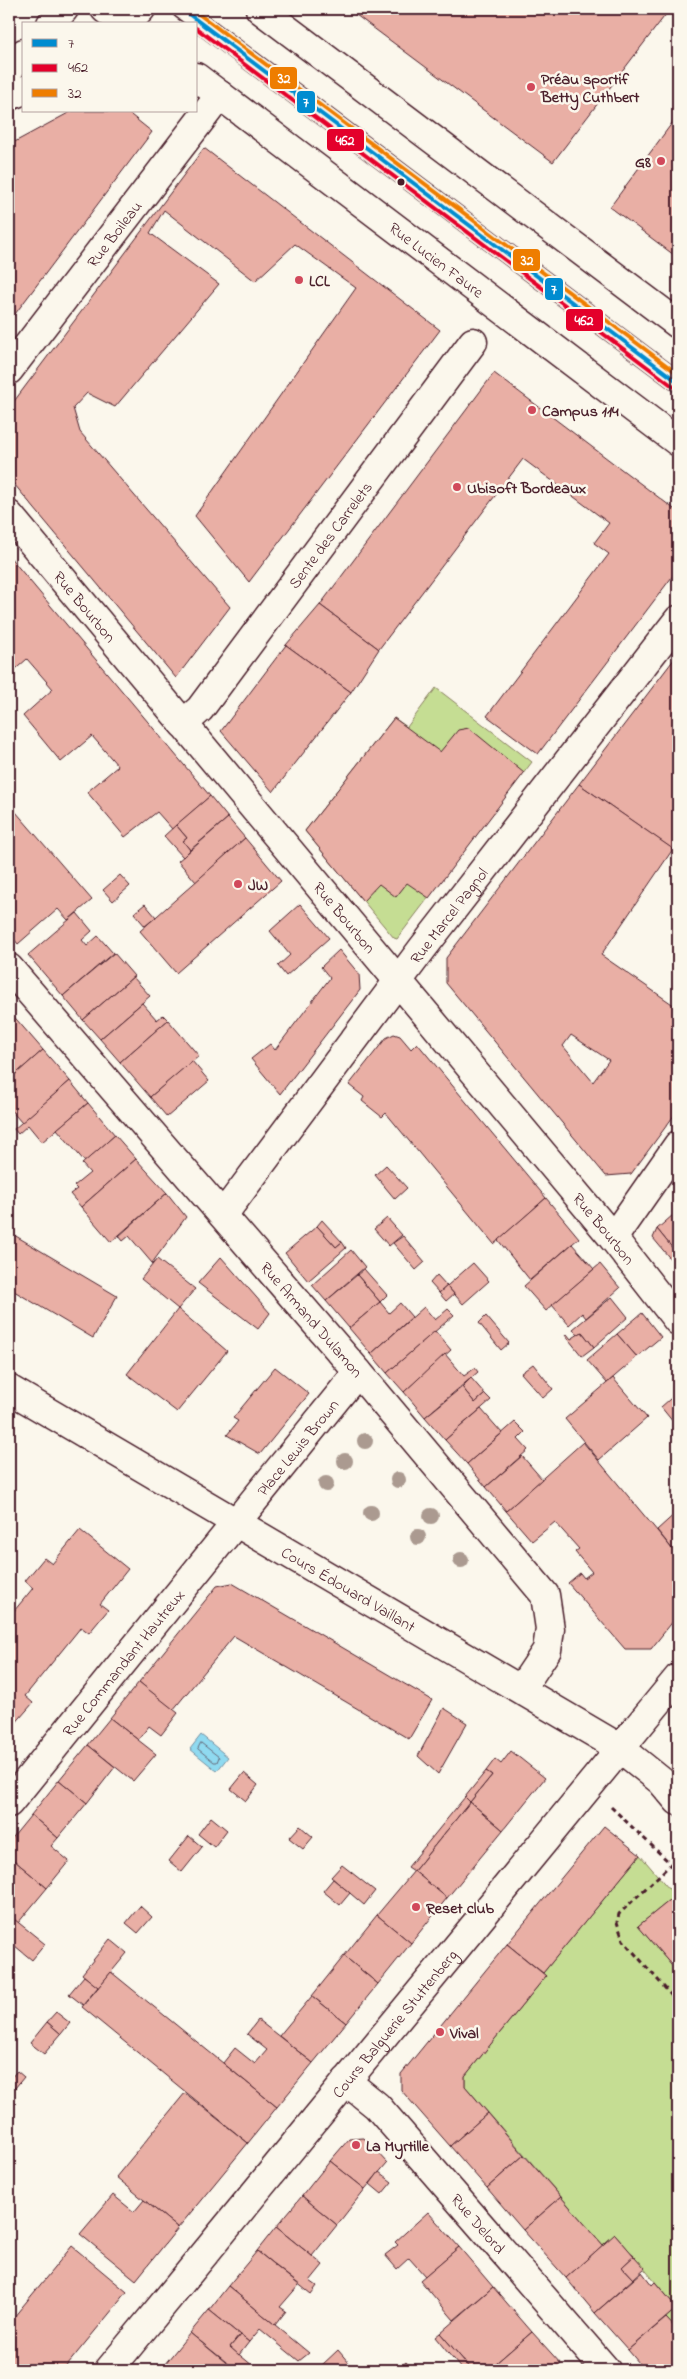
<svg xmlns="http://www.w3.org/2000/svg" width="687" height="2379" font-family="'Indie Flower',sans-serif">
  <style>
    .green { fill: #c5dd93; stroke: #887e5f }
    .water { fill: #8fdaf0; stroke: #738fa1 }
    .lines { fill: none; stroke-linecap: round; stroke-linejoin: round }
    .shore { stroke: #666a7a; stroke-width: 1 }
    .building { fill: #e9afa5; stroke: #4a1f2b; fill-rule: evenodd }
    .lane-casing { stroke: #4a1f2b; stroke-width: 22 }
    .street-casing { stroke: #4a1f2b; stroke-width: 31 }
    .secondary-casing { stroke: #4a1f2b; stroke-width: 31 }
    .primary-casing { stroke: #4a1f2b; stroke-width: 31 }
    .path { stroke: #4a1f2b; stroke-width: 3; stroke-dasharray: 5 4; stroke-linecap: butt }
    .lane { stroke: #fbf7ec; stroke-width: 19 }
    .street { stroke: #fbf7ec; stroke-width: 28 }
    .secondary { stroke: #fbf7ec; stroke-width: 28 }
    .primary { stroke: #fbf7ec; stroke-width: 28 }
    .bus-1-casing { stroke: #fbf7ec; stroke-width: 8 }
    .bus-2-casing { stroke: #fbf7ec; stroke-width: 8 }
    .bus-3-casing { stroke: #fbf7ec; stroke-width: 8 }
    .bus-1 { stroke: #008cd0; stroke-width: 4 }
    .bus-2 { stroke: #e4002b; stroke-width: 4 }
    .bus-3 { stroke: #ee7d00; stroke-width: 4 }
    .tree { fill: #ab9a90 }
    .poi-dot { fill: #d1495b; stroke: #fbf7ec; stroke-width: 2 }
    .bus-dot { fill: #4a1f2b; stroke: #fbf7ec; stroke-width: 2 }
    .labels { text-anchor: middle; stroke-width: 5; stroke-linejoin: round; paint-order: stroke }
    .poi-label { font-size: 16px; font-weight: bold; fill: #4a1f2b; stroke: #fbf7ec; text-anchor: start }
    .street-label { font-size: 16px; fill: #4a1f2b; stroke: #fbf7ec }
    .line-badge { stroke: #fbf7ec; stroke-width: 2 }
    .badge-label { font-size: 14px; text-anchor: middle; font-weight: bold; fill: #fff }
  </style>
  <rect width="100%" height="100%" fill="#fbf7ec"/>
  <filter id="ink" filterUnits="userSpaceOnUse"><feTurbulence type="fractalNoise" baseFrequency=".02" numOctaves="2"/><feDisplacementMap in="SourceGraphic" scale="10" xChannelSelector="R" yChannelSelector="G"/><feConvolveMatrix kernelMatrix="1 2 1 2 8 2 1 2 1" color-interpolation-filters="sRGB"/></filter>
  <g filter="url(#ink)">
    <!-- green -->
    <g class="green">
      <path d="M 436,688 L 532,762 L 397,939 L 394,938 L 305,831 L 394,718 L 407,727 Z"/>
      <path d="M 640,1855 L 675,1896 L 638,1926 L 678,1973 L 678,2331 L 666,2318 L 677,2308 L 616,2235 L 603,2245 L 465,2086 L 465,2076 L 546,1976 L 543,1973 Z"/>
    </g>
    <!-- water -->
    <path class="water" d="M 201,1735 L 228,1757 L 217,1771 L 190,1749 Z"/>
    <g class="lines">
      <!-- shore -->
      <path class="shore" d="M 201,1743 L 219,1757 L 217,1762 L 214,1762 L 198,1749 Z"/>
    </g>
    <!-- building -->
    <g class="building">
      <path d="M 354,9 L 670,9 L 553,162 L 352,12 Z"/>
      <path d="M 72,111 L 126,111 L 152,132 L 9,322 L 9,145 Z"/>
      <path d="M 678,115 L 678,258 L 610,207 Z"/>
      <path d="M 204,148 L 440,330 L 249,582 L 195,516 L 356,288 L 295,244 L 255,281 L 164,210 L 150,233 L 219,284 L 115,407 L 87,393 L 73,408 L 80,432 L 230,607 L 176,678 L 9,478 L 9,408 Z"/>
      <path d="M 494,373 L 678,512 L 678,569 L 538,754 L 487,716 L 609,554 L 594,543 L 609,523 L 523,459 L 379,649 L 320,605 Z"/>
      <path d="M 9,556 L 210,796 L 172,829 L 157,812 L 125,837 L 87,792 L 118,766 L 92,736 L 61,762 L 23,716 L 53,689 L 27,659 L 9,675 Z"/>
      <path d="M 320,605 L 379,649 L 351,692 L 286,645 Z"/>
      <path d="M 286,645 L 351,692 L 273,792 L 221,731 Z"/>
      <path d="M 678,654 L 678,853 L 579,784 Z"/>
      <path d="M 394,718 L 440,752 L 458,730 L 469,728 L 524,773 L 429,898 L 407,883 L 396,897 L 379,884 L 363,901 L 305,831 Z"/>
      <path d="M 579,784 L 673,849 L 601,955 L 678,1008 L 678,1110 L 631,1174 L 606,1176 L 446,983 L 446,958 ZM 571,1035 L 609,1060 L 593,1082 L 563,1046 Z"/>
      <path d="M 210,796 L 228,818 L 190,850 L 183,841 L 187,838 L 176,825 Z"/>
      <path d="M 9,804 L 92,900 L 68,920 L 58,909 L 18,944 L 9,933 L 9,862 L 14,858 L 9,852 Z"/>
      <path d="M 228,818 L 245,838 L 196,882 L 178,861 Z"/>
      <path d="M 176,825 L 187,838 L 183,841 L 190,850 L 183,857 L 164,836 Z"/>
      <path d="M 245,838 L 281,881 L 176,973 L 140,931 Z"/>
      <path d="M 120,875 L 130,886 L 113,901 L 103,890 Z"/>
      <path d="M 145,904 L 156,917 L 145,926 L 134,913 Z"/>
      <path d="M 300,904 L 329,938 L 286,976 L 278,966 L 290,955 L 270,931 Z"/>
      <path d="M 77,913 L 92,931 L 82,940 L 87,946 L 98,936 L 113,953 L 63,996 L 28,955 Z"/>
      <path d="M 339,950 L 359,974 L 360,990 L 280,1094 L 251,1059 L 270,1044 L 275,1050 L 330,978 L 321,967 Z"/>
      <path d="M 114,953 L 134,976 L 83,1020 L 63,996 Z"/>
      <path d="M 133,977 L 150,996 L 100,1039 L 83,1020 Z"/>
      <path d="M 142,1003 L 157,1020 L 163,1015 L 168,1020 L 120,1062 L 100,1039 Z"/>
      <path d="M 10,1012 L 43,1050 L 9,1080 L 9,1013 Z"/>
      <path d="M 168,1020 L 199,1056 L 150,1097 L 120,1062 Z"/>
      <path d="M 394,1034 L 400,1036 L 411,1049 L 417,1043 L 546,1198 L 494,1244 L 386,1113 L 382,1117 L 362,1101 L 364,1097 L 349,1085 L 386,1038 Z"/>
      <path d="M 43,1050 L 70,1081 L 22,1123 L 9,1108 L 9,1080 Z"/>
      <path d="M 192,1061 L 209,1081 L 167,1117 L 150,1097 Z"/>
      <path d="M 70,1081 L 88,1103 L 42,1142 L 28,1125 L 18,1134 L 14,1129 Z"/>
      <path d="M 88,1103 L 115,1135 L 85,1162 L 57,1129 Z"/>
      <path d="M 115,1135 L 136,1159 L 81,1207 L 70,1194 L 77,1189 L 74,1186 L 90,1173 L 82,1164 Z"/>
      <path d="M 136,1159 L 167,1193 L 111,1242 L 81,1207 Z"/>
      <path d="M 386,1165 L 407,1188 L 395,1199 L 375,1175 Z"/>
      <path d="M 167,1193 L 186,1217 L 152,1263 L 129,1236 L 123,1241 L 119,1236 Z"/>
      <path d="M 546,1198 L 579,1238 L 530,1280 L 498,1240 Z"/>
      <path d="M 673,1215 L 678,1222 L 678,1255 L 657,1229 Z"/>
      <path d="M 387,1218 L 402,1235 L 389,1246 L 374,1229 Z"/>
      <path d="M 322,1220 L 342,1242 L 336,1247 L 317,1226 Z"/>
      <path d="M 317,1226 L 336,1247 L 342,1242 L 346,1248 L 308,1281 L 285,1253 Z"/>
      <path d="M 657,1229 L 678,1255 L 678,1268 L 653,1238 Z"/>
      <path d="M 9,1232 L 117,1296 L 93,1338 L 9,1288 Z"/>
      <path d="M 403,1236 L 425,1262 L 416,1270 L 393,1243 Z"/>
      <path d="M 572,1244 L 594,1269 L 546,1311 L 524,1286 Z"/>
      <path d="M 351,1250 L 365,1267 L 326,1301 L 312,1285 Z"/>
      <path d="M 221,1257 L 270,1313 L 258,1329 L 198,1283 Z"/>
      <path d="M 157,1259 L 195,1289 L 178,1309 L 141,1279 Z"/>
      <path d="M 473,1263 L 489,1281 L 463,1304 L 447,1286 Z"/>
      <path d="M 600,1264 L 620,1288 L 586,1318 L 582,1313 L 569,1325 L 552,1305 Z"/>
      <path d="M 364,1269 L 387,1295 L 380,1302 L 357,1275 Z"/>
      <path d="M 357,1275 L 380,1302 L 349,1328 L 326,1301 Z"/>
      <path d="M 437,1275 L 447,1286 L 439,1293 L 430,1283 Z"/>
      <path d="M 447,1286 L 454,1294 L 446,1301 L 439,1293 Z"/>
      <path d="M 612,1297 L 628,1317 L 594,1347 L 582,1332 L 578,1335 L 573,1329 Z"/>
      <path d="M 380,1302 L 389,1313 L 400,1303 L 412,1317 L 371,1354 L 349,1328 Z"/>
      <path d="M 424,1307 L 435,1320 L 448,1309 L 454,1315 L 387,1373 L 371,1354 Z"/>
      <path d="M 178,1309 L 227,1351 L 177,1412 L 127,1374 Z"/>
      <path d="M 642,1313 L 661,1337 L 637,1357 L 617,1334 Z"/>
      <path d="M 486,1316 L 509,1343 L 501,1350 L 479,1323 Z"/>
      <path d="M 435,1331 L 451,1350 L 404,1392 L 387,1373 Z"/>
      <path d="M 582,1332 L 594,1347 L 582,1356 L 565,1335 L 567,1334 L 571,1339 Z"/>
      <path d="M 617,1334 L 637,1357 L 607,1383 L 587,1360 Z"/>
      <path d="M 445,1354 L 464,1376 L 475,1368 L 478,1372 L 425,1417 L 404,1392 Z"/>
      <path d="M 533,1364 L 553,1389 L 543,1398 L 521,1373 Z"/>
      <path d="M 275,1367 L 309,1394 L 260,1454 L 227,1435 L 238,1421 L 233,1418 Z"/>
      <path d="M 471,1378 L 485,1394 L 475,1403 L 462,1387 Z"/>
      <path d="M 613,1378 L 647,1418 L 599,1460 L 565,1419 Z"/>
      <path d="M 462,1387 L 475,1403 L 485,1394 L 491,1400 L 445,1440 L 425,1417 Z"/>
      <path d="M 678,1392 L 678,1428 L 661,1407 Z"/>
      <path d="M 481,1409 L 502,1433 L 467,1464 L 445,1440 Z"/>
      <path d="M 515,1422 L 525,1432 L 518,1439 L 528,1450 L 486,1487 L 467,1464 Z"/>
      <path d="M 583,1442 L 678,1556 L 678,1615 L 651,1649 L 625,1649 L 568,1583 L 580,1573 L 584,1578 L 592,1572 L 575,1552 L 579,1549 L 555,1522 L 532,1541 L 506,1511 Z"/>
      <path d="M 522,1456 L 542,1479 L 506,1511 L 486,1487 Z"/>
      <path d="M 678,1511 L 678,1556 L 657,1530 Z"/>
      <path d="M 80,1530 L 128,1569 L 100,1604 L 108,1610 L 89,1633 L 81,1627 L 25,1696 L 33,1703 L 13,1726 L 9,1722 L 9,1617 L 33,1588 L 25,1581 L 44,1558 L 52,1564 Z"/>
      <path d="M 232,1583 L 432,1700 L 409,1739 L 234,1636 L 173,1710 L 139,1682 L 217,1586 Z"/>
      <path d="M 139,1682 L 178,1713 L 161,1735 L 149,1726 L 138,1740 L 110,1718 Z"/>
      <path d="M 444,1708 L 467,1723 L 438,1774 L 418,1756 Z"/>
      <path d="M 110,1718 L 156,1754 L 133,1781 L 88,1745 Z"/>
      <path d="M 88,1745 L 115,1767 L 87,1803 L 59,1780 Z"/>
      <path d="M 511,1751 L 545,1778 L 503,1830 L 470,1802 L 492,1775 L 486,1771 L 495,1759 L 501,1764 Z"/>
      <path d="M 486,1771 L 492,1775 L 470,1802 L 465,1797 Z"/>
      <path d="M 244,1773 L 258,1785 L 246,1801 L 231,1789 Z"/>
      <path d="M 59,1780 L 87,1803 L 58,1838 L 31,1815 Z"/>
      <path d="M 465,1797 L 470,1802 L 414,1871 L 408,1867 Z"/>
      <path d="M 470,1802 L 503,1830 L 447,1898 L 414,1871 Z"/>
      <path d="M 31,1815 L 58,1838 L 51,1846 L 69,1861 L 47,1888 L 9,1856 L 9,1842 Z"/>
      <path d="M 211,1817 L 227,1830 L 214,1847 L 198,1834 Z"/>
      <path d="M 300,1826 L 313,1837 L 303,1849 L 289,1838 Z"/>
      <path d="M 604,1826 L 640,1855 L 543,1973 L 507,1944 Z"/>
      <path d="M 189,1836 L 202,1847 L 182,1872 L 169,1861 Z"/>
      <path d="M 9,1856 L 47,1888 L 18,1923 L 9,1915 Z"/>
      <path d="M 342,1865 L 375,1891 L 364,1905 L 331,1877 Z"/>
      <path d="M 414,1871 L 447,1898 L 411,1943 L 377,1915 Z"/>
      <path d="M 333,1879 L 350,1893 L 340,1905 L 323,1891 Z"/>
      <path d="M 675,1896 L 678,1900 L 678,1973 L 638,1926 Z"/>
      <path d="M 140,1906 L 152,1917 L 138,1933 L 126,1923 Z"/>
      <path d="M 9,1915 L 45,1944 L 32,1960 L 9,1941 Z"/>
      <path d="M 377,1915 L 411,1943 L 378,1984 L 344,1956 Z"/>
      <path d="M 110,1939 L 127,1953 L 98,1988 L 82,1974 Z"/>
      <path d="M 507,1944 L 546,1976 L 465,2076 L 465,2086 L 488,2113 L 450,2146 L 401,2090 L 401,2074 Z"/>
      <path d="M 344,1956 L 378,1984 L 346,2023 L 312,1996 Z"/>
      <path d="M 111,1972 L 277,2107 L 248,2143 L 82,2007 Z"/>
      <path d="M 84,1976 L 98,1987 L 83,2005 L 69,1994 Z"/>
      <path d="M 312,1996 L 346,2023 L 313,2063 L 279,2036 Z"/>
      <path d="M 56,2012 L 70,2023 L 61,2034 L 47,2022 Z"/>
      <path d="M 258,2020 L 313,2063 L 277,2107 L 223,2063 L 235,2048 L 255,2064 L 267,2050 L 247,2034 Z"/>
      <path d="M 47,2022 L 61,2034 L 44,2054 L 30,2043 Z"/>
      <path d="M 17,2071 L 24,2077 L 15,2088 L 9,2083 L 9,2080 Z"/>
      <path d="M 185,2093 L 248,2143 L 178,2228 L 116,2177 Z"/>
      <path d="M 488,2113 L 524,2155 L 487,2188 L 450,2146 Z"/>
      <path d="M 364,2138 L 387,2163 L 365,2189 L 330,2161 L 349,2139 Z"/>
      <path d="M 524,2155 L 561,2197 L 523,2230 L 487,2188 Z"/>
      <path d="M 330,2161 L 365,2189 L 337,2225 L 302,2196 Z"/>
      <path d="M 379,2172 L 392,2182 L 382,2194 L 370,2184 Z"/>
      <path d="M 113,2195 L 134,2212 L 144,2200 L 178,2228 L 136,2280 L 80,2234 Z"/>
      <path d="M 302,2196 L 337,2225 L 312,2256 L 276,2227 Z"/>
      <path d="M 561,2197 L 603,2245 L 566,2278 L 523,2230 Z"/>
      <path d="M 428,2212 L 459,2247 L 425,2276 L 409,2258 L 397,2269 L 385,2255 L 398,2245 L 395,2242 Z"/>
      <path d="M 276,2227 L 323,2265 L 310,2281 L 317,2286 L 311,2294 L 257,2251 Z"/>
      <path d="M 615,2234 L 634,2256 L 622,2267 L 633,2279 L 595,2313 L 566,2278 Z"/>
      <path d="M 72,2246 L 127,2292 L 63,2370 L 9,2370 L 9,2323 Z"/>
      <path d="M 459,2247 L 493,2287 L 454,2320 L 420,2280 Z"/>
      <path d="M 257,2251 L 299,2285 L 280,2307 L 286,2311 L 275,2325 L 228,2286 Z"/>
      <path d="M 634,2256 L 645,2268 L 633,2279 L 622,2267 Z"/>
      <path d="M 642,2272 L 652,2285 L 655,2282 L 677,2308 L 628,2350 L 595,2313 Z"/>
      <path d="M 228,2286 L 286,2334 L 309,2353 L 299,2361 L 260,2329 L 249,2342 L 240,2335 L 209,2310 Z"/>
      <path d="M 493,2287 L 532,2332 L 488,2370 L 472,2370 L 440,2333 Z"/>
      <path d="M 209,2310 L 240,2335 L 230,2347 L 258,2370 L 236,2370 L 190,2333 Z"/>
      <path d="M 666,2318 L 678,2331 L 678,2370 L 645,2370 L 628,2350 Z"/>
      <path d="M 532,2332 L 561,2364 L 554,2370 L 488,2370 Z"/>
      <path d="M 190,2333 L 230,2366 L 236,2370 L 160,2370 Z"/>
      <path d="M 440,2333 L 472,2370 L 462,2370 L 435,2337 Z"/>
      <path d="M 240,2335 L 249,2342 L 239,2355 L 230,2347 Z"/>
      <path d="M 338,2350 L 355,2370 L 328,2370 L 322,2365 Z"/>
      <path d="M 406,2362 L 413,2370 L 397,2370 Z"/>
    </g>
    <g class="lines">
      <defs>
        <path id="lane" d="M 182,9 L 678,382"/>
        <g id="street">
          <path id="s1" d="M 9,370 L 220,95"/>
          <path id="s2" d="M 9,515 L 613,1238 L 678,1321"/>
          <path id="s3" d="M 183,724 L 200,709 L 473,342"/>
          <path id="s4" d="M 9,968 L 358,1372 L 545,1595 L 550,1629 L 547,1650 L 521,1689"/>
          <path id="s5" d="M 223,1215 L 422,949 L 678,620"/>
          <path d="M 613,1238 L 678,1145"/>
          <path id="s6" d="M 9,1803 L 358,1372"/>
          <path id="s7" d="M 346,2081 L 377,2106 L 606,2370"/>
        </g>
        <g id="secondary">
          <path d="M 51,24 L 64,9"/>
          <path d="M 127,24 L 141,9"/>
          <path d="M 9,69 L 24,53"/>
          <path d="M 9,96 L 24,90"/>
          <path id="s8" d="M 9,1389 L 620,1748 L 661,1781 L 678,1801"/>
          <path id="s9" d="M 109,2370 L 678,1678"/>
        </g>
        <g id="primary">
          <path d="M 105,9 L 125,24"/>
          <path d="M 260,9 L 678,324"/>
          <path id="s10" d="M 196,77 L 678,442"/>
        </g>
      </defs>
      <!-- lane casing -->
      <use href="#lane" class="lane-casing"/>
      <!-- street casing -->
      <use href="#street" class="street-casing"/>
      <!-- secondary casing -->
      <use href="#secondary" class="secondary-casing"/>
      <!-- primary casing -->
      <use href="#primary" class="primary-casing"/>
      <!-- path -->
      <path class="path" d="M 611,1807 L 671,1864 L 619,1914 L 617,1922 L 623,1940 L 678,2003"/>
      <!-- lane -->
      <use href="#lane" class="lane"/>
      <!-- street -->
      <use href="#street" class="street"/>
      <!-- secondary -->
      <use href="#secondary" class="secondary"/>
      <!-- primary -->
      <use href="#primary" class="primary"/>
      <defs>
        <path id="bus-1" d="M 182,9 L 678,382"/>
        <path id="bus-2" d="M 196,28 L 674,387"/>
        <path id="bus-3" d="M 192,9 L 678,374"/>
      </defs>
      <!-- bus-1 casing -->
      <use href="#bus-1" class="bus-1-casing"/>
      <!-- bus-2 casing -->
      <use href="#bus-2" class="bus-2-casing"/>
      <!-- bus-3 casing -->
      <use href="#bus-3" class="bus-3-casing"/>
      <!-- bus-1 -->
      <use href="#bus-1" class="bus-1"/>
      <!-- bus-2 -->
      <use href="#bus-2" class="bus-2"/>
      <!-- bus-3 -->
      <use href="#bus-3" class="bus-3"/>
    </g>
    <!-- trees -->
    <g class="tree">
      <circle cx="365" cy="1441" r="8"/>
      <circle cx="345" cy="1461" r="8"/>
      <circle cx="398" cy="1480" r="8"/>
      <circle cx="326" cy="1484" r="8"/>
      <circle cx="371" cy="1513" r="8"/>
      <circle cx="431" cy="1516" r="8"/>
      <circle cx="418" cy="1537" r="8"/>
      <circle cx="461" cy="1560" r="8"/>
    </g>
  </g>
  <!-- markers -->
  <g class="poi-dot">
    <circle cx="531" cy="87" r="5"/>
    <circle cx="661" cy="161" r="5"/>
    <circle cx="299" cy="280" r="5"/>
    <circle cx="532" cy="410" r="5"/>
    <circle cx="457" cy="487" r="5"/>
    <circle cx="238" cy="884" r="5"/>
    <circle cx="416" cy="1907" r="5"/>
    <circle cx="440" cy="2032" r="5"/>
    <circle cx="356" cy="2145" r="5"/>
  </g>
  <circle class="bus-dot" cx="401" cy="182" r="4.5"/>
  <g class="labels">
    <!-- poi labels -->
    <g class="poi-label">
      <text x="541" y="84">Préau sportif<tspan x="541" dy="18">Betty Cuthbert</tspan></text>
      <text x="651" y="167" text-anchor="end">G8</text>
      <text x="309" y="286">LCL</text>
      <text x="542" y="416">Campus 114</text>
      <text x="467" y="493">Ubisoft Bordeaux</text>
      <text x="248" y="890">JW</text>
      <text x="426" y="1913">Reset club</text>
      <text x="450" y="2038">Vival</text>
      <text x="366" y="2151">La Myrtille</text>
    </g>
    <!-- street labels -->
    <g class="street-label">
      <text dy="6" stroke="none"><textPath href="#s1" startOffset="172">Rue Boileau</textPath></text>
      <text dy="6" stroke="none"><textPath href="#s10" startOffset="302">Rue Lucien Faure</textPath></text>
      <text dy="6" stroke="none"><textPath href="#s3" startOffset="240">Sente des Carrelets</textPath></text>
      <text dy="6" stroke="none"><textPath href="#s2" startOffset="119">Rue Bourbon</textPath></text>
      <text dy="6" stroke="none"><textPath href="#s5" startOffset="375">Rue Marcel Pagnol</textPath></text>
      <text dy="6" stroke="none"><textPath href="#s2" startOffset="524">Rue Bourbon</textPath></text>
      <text dy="6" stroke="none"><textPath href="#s2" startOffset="929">Rue Bourbon</textPath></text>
      <text dy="6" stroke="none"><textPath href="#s4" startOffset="464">Rue Armand Dulamon</textPath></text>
      <text dy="6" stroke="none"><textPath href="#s6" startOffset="458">Place Lewis Brown</textPath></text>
      <text dy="6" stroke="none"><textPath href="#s8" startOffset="394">Cours Édouard Vaillant</textPath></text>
      <text dy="6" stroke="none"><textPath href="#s6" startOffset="181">Rue Commandant Hautreux</textPath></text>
      <text dy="6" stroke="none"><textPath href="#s9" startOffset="449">Cours Balguerie Stuttenberg</textPath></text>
      <text dy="6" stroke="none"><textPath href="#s7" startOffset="195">Rue Delord</textPath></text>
    </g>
  </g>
  <g class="line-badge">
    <rect x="269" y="66" width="29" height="24" rx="5" fill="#ee7d00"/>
    <rect x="296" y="90" width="20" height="24" rx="5" fill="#008cd0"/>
    <rect x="326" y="128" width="39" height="24" rx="5" fill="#e4002b"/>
    <rect x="512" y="248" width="29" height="24" rx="5" fill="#ee7d00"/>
    <rect x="544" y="277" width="20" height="24" rx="5" fill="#008cd0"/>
    <rect x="565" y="308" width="39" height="24" rx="5" fill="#e4002b"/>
  </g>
  <g class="badge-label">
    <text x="284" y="83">32</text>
    <text x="306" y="107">7</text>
    <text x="345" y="145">462</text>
    <text x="527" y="265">32</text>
    <text x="554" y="294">7</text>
    <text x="584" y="325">462</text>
  </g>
  <!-- margin -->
  <rect width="687" height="2379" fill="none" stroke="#fbf7ec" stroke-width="30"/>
  <rect x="15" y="15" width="657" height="2349" fill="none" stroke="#4a1f2b" stroke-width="2" filter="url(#ink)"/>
  <!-- legend -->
  <rect x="22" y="22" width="175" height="90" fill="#fbf7ec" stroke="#b4a19f"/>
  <rect x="32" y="39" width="25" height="8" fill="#008cd0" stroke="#b4a19f"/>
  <text x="68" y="48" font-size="15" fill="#4a1f2b">7</text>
  <rect x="32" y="64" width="25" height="8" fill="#e4002b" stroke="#b4a19f"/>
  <text x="68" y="72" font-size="15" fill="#4a1f2b">462</text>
  <rect x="32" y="89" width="25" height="8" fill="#ee7d00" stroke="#b4a19f"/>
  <text x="68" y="98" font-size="15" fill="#4a1f2b">32</text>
</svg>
